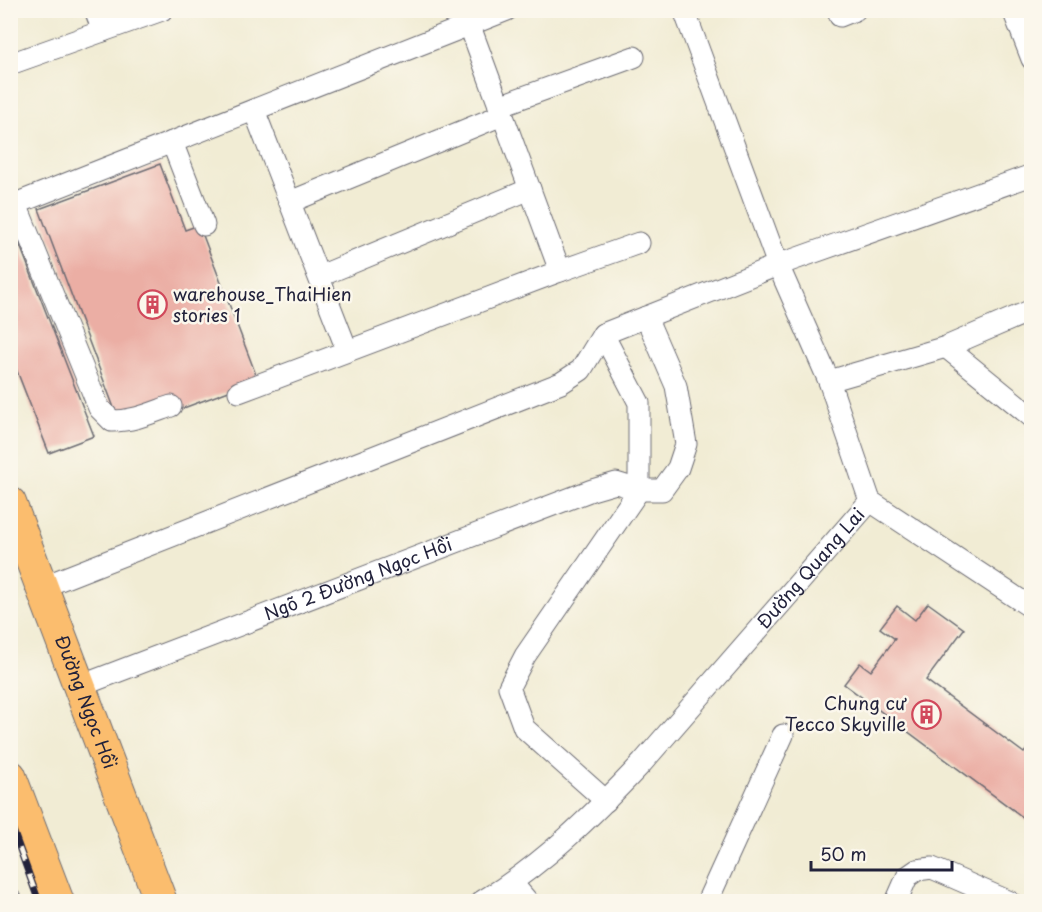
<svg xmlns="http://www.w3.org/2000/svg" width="1042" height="912" font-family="'Playpen Sans',sans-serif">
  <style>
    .building { fill: #ebaea4 }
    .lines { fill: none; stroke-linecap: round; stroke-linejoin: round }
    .minor-casing { stroke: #6a6971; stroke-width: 23 }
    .highway-casing { stroke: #6a6971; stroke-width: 34 }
    .minor { stroke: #fff; stroke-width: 21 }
    .highway { stroke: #fbbd6e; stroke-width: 32 }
    .rail-casing { stroke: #22223b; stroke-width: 7 }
    .rail { stroke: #fbf7ec; stroke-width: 4.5; stroke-dasharray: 14; stroke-linecap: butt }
    .labels { text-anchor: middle; stroke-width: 5; stroke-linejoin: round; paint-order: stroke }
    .poi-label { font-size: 18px; fill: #22223b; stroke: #fbf7ec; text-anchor: start }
    .street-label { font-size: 18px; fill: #22223b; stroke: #fbf7ec }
  </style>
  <rect width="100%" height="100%" fill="#fbf7ec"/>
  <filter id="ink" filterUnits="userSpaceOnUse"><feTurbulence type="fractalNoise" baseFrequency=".0167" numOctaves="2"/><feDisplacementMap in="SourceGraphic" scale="12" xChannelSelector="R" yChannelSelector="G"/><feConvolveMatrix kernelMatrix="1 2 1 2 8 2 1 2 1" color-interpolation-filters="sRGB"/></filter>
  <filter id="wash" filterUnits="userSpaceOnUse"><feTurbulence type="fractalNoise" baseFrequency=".008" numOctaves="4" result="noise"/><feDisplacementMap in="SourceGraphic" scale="24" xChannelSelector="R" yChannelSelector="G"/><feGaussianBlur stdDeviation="1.35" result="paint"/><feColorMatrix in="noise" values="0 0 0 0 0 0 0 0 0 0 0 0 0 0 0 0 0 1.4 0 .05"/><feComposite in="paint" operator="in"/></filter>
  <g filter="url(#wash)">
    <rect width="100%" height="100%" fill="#f1ecd4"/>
    <g id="blocks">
      <!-- building -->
      <g class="building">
        <path d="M 160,164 L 185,230 L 199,225 L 258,380 L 181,409 L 178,399 L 119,421 L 39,209 Z"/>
        <path d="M 14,230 L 94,436 L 49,453 L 10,353 L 10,231 Z"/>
        <path d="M 928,603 L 964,629 L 926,680 L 1024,753 L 1032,743 L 1032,824 L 844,684 L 860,663 L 871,671 L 895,639 L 880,628 L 897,606 L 915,620 Z"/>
      </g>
    </g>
  </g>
  <g filter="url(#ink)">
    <use href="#blocks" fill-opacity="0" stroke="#6a6971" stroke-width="1.5"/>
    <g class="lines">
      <defs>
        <g id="minor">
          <path d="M 95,10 L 103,31"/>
          <path d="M 464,10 L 560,271 L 639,243"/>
          <path d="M 684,10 L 778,265 L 829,381 L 870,501"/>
          <path d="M 838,10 L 840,16 L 855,10"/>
          <path d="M 1013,10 L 1032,59"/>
          <path d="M 10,64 L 162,10"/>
          <path d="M 499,106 L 634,57"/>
          <path d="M 254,110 L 347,350"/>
          <path d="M 172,142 L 204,225"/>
          <path d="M 290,202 L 502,115"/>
          <path d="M 16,204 L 99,408 L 112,421 C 134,421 151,413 171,406"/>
          <path d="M 10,206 L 507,10"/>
          <path d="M 320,276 L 530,189"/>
          <path d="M 603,334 L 639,403 L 639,490 L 525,656 L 509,687 L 524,728 L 606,801"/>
          <path d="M 946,347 L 1032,417"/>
          <path d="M 829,381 L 946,347 L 1032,310"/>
          <path d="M 239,392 L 560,271"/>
          <path d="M 870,501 L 1032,608"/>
          <path d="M 42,587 L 561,383 L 581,370 L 603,334 L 778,265 L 1032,175"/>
          <path id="s1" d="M 80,686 L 592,490 L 616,483 L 639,490 L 662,490 L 678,468 L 686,444 L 676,386 L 646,317"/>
          <path d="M 512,883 L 528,902"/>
          <path d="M 10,899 L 11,902"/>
          <path id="s2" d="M 481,902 C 543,865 593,815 642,763 L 870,501"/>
          <path d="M 707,902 L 783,735"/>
          <path d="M 896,902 L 907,877 L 917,870 L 932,868 L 1010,902"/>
        </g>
        <g id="highway">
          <path id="s3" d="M 10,503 L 161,902"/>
          <path d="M 10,776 L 58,902"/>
        </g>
      </defs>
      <!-- minor casing -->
      <use href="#minor" class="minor-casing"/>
      <!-- highway casing -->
      <use href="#highway" class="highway-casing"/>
      <!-- minor -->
      <use href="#minor" class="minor"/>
      <!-- highway -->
      <use href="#highway" class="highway"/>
      <defs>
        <path id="rail" d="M 10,822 L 39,902"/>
      </defs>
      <!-- rail casing -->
      <use href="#rail" class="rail-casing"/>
      <!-- rail -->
      <use href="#rail" class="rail"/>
    </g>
  </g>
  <!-- icons -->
  <defs>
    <symbol id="building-ring" viewBox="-11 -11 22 22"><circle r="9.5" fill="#fbf7ec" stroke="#d1495b" stroke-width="1.5"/><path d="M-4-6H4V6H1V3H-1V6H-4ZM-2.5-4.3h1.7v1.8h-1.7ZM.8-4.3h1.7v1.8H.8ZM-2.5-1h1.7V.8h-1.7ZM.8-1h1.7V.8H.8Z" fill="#d1495b"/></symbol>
  </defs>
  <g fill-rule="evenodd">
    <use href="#building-ring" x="136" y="288" width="33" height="33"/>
    <use href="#building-ring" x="910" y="698" width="33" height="33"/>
  </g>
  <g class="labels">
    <!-- poi labels -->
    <g class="poi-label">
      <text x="173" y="301">warehouse_ThaiHien<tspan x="173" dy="21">stories 1</tspan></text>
      <text x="906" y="710" text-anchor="end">Chung cư<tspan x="906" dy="21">Tecco Skyville</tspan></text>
    </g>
    <!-- street labels -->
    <g class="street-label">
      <text dy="6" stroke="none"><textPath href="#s2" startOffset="471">Đường Quang Lai</textPath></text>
      <text dy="6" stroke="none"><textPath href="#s1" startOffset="298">Ngõ 2 Đường Ngọc Hồi</textPath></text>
      <text dy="6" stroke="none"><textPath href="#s3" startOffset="213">Đường Ngọc Hồi</textPath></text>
    </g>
  </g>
  <!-- margin -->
  <rect width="1042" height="912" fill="none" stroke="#fbf7ec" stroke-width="36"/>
  <!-- scale -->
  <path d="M811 861v9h141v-9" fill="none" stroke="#22223b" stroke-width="3"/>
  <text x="820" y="861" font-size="18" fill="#22223b" stroke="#fbf7ec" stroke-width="4.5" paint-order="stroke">50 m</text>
</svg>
